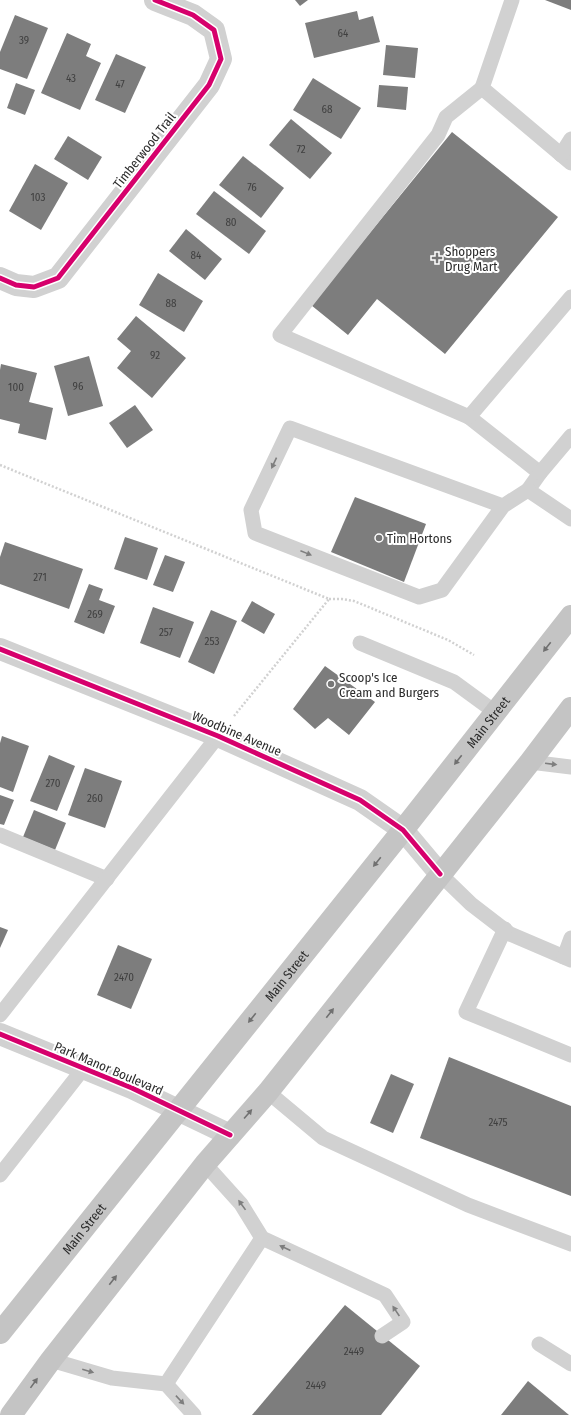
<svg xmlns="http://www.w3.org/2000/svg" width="571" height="1415" font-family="'Fira Sans Condensed',sans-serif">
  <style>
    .building { fill: #7d7d7d }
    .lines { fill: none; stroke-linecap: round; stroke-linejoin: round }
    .path { stroke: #d1d1d1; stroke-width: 2.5; stroke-dasharray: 2 2; stroke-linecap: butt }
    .service { stroke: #d1d1d1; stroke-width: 15 }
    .minor { stroke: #d1d1d1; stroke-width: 22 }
    .primary { stroke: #c4c4c4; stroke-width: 22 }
    .cycleway-casing { stroke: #fff; stroke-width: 8 }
    .cycleway { stroke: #d6006c; stroke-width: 5 }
    .oneway { fill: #7e7e7e }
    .oneway2 { fill: #707070 }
    .poi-dot { fill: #767676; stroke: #fff; stroke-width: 1.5 }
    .labels { text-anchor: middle; stroke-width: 4; stroke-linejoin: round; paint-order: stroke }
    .number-label { font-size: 11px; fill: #404040 }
    .street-label { font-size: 13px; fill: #2c2c2c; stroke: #fff }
    .poi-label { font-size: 13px; fill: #2c2c2c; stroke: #fff; text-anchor: start }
  </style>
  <rect width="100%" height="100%" fill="#fff"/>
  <!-- building -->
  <g class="building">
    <path d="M 295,0 L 308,0 L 300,6 Z"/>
    <path d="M 545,0 L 571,0 L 571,10 Z"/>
    <path d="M 357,11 L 359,20 L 373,16 L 380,42 L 314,58 L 305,23 Z"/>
    <path d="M 15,15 L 48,28 L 27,79 L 0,69 L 0,52 Z"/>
    <path d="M 67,33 L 91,44 L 86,56 L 101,63 L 80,110 L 41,93 Z"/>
    <path d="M 386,45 L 418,48 L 415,78 L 383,75 Z"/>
    <path d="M 116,54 L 146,67 L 125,113 L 95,100 Z"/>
    <path d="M 313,78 L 361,108 L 341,139 L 293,110 Z"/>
    <path d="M 16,83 L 35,90 L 25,115 L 7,108 Z"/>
    <path d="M 379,85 L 408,87 L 406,110 L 377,107 Z"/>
    <path d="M 291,119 L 332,153 L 310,179 L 269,145 Z"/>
    <path d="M 452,132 L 558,217 L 445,354 L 377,299 L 348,335 L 311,305 Z"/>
    <path d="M 68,136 L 102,157 L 88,180 L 54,159 Z"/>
    <path d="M 243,156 L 284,188 L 261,218 L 219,185 Z"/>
    <path d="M 35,164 L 68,183 L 41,230 L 9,211 Z"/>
    <path d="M 214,191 L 266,231 L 249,254 L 196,214 Z"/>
    <path d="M 186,229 L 222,259 L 205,280 L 169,251 Z"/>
    <path d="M 158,273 L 203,301 L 184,332 L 139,305 Z"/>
    <path d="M 136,316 L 186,358 L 152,398 L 117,368 L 131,351 L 117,339 Z"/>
    <path d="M 89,356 L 103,406 L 68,416 L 54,366 Z"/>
    <path d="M 1,364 L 37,373 L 29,402 L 53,408 L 46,440 L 18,433 L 20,424 L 0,419 L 0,370 Z"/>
    <path d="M 135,405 L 153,430 L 127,448 L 109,423 Z"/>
    <path d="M 355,497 L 426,524 L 404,582 L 331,552 Z"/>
    <path d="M 125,537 L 158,548 L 147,580 L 114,569 Z"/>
    <path d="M 5,542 L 83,569 L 69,609 L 0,584 L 0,557 Z"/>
    <path d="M 165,555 L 185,562 L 173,592 L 153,585 Z"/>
    <path d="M 89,584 L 103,589 L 99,600 L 115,606 L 104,634 L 74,622 Z"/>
    <path d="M 252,601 L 275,614 L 264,634 L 241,621 Z"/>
    <path d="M 153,607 L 194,622 L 180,658 L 140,643 Z"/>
    <path d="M 211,610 L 237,621 L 214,674 L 188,662 Z"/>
    <path d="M 325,666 L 375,702 L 349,735 L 328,718 L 315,729 L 293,709 Z"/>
    <path d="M 2,736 L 29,746 L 13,792 L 0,787 L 0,743 Z"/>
    <path d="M 49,755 L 75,766 L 57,811 L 30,801 Z"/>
    <path d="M 85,768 L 122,781 L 105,828 L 68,815 Z"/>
    <path d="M 0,795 L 14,800 L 4,825 L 0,824 Z"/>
    <path d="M 34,810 L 66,823 L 55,850 L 23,837 Z"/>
    <path d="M 0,927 L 8,930 L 0,948 Z"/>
    <path d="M 118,945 L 152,959 L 131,1009 L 97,995 Z"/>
    <path d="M 449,1057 L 571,1106 L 571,1196 L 420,1138 Z"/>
    <path d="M 391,1074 L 414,1084 L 393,1133 L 370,1123 Z"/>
    <path d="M 345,1305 L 420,1366 L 381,1415 L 252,1415 Z"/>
    <path d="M 528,1381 L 569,1415 L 501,1415 Z"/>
  </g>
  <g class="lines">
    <!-- path -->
    <g class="path">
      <path d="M 0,465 L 329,599 L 234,716"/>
      <path d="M 329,599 L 342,599 L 354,601 L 448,640 L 474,655"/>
    </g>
    <!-- service -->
    <g class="service">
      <path d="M 512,0 L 482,88 L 571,163"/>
      <path d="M 561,155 L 571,139"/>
      <path d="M 571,297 L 469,417 L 540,473 L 528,490 L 571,519"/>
      <path d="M 469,417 L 280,335 L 438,135 L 446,117 L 482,88"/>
      <path d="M 540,473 L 571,436"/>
      <path d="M 503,506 L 290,428 L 251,510 L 255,533 L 419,597 L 442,590 L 503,506 L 528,490"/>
      <path d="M 360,643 L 454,682 L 495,712"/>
      <path d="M 530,762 L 571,767"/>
      <path d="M 0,835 L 107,879"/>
      <path d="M 440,874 L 471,904 L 510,934 L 571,960"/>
      <path d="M 505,929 L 466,1012 L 571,1055"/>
      <path d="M 564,957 L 571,938"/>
      <path d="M 0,1015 L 218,736"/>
      <path d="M 268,1092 L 323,1138 L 468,1205 L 571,1244"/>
      <path d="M 205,1164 L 241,1204 L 262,1238 L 385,1295 L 403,1322 L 382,1336"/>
      <path d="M 0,1175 L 83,1069"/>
      <path d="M 539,1344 L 571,1364"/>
      <path d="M 51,1360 L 112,1378 L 166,1384 L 194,1415"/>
      <path d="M 166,1384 L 262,1238"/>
    </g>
    <!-- minor -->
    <g class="minor">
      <path d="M 0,278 L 16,285 L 34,287 L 58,278 L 209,85 L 221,59 L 214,30 L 193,15 L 155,0"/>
      <path d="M 0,649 L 218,736 L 360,800 L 403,830 L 440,874"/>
      <path d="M 0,1034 L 132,1088 L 230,1135"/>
    </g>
    <!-- primary -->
    <g class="primary">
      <path id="s1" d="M 0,1333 L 403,830 L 571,616"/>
      <path d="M 11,1415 L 51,1360 L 205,1164 L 268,1092 L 530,762 L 571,708"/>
    </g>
    <defs>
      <g id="cycleway">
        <path d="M 0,278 L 16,285 L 34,287 L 58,278 L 209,85 L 221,59 L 214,30 L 193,15 L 155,0"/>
        <path d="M 0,649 L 218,736 L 360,800 L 403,830 L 440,874"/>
        <path d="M 0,1034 L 132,1088 L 230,1135"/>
      </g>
    </defs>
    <!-- cycleway casing -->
    <use href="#cycleway" class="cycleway-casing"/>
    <!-- cycleway -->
    <use href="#cycleway" class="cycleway"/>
  </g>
  <!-- one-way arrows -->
  <defs><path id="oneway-solid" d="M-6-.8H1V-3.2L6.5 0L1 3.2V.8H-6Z"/></defs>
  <g class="oneway">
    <use href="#oneway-solid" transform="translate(274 463) rotate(115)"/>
    <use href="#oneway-solid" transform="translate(306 553) rotate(22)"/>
    <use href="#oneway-solid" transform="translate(551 764) rotate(7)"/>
    <use href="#oneway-solid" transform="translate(242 1205) rotate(-126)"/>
    <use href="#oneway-solid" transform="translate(285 1248) rotate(-155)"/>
    <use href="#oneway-solid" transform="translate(396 1311) rotate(-124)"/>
    <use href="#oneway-solid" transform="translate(88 1371) rotate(16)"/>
    <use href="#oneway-solid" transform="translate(180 1400) rotate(47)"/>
  </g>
  <g class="oneway2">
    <use href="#oneway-solid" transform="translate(547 647) rotate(128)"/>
    <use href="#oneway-solid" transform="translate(458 760) rotate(128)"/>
    <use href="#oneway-solid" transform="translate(377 862) rotate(129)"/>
    <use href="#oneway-solid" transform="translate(330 1013) rotate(-52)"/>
    <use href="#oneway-solid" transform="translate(252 1018) rotate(129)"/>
    <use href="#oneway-solid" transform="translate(248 1114) rotate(-49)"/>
    <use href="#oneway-solid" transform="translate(113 1280) rotate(-52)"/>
    <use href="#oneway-solid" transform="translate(34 1383) rotate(-54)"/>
  </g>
  <!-- markers -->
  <g class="poi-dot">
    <path d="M435 252h4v4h4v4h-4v4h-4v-4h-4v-4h4z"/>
    <circle cx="379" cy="538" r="4"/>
    <circle cx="331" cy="684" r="4"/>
  </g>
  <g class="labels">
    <!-- number labels -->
    <g class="number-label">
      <text x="343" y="37">64</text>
      <text x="24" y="44">39</text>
      <text x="71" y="82">43</text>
      <text x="120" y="88">47</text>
      <text x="327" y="113">68</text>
      <text x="301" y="153">72</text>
      <text x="252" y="191">76</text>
      <text x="38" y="201">103</text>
      <text x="231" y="226">80</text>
      <text x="196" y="259">84</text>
      <text x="171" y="307">88</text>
      <text x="155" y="359">92</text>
      <text x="78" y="390">96</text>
      <text x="16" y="391">100</text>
      <text x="40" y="581">271</text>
      <text x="95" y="618">269</text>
      <text x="166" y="636">257</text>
      <text x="212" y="645">253</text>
      <text x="53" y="787">270</text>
      <text x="95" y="802">260</text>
      <text x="124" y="981">2470</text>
      <text x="498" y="1126">2475</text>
      <text x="354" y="1355">2449</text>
      <text x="316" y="1389">2449</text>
    </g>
    <!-- street labels -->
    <g class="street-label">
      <text transform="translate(144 150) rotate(-52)" y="5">Timberwood Trail</text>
      <text dy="5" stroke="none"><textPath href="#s1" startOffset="782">Main Street</textPath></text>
      <text transform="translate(237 733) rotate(23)" y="5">Woodbine Avenue</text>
      <text dy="5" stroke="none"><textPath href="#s1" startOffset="458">Main Street</textPath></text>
      <text transform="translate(109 1068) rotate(23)" y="5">Park Manor Boulevard</text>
      <text dy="5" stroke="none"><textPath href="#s1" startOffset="134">Main Street</textPath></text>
    </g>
    <!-- poi labels -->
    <g class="poi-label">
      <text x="445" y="256">Shoppers<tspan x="445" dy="15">Drug Mart</tspan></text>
      <text x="387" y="543">Tim Hortons</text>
      <text x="339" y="682">Scoop's Ice<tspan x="339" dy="15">Cream and Burgers</tspan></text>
    </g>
  </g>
</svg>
